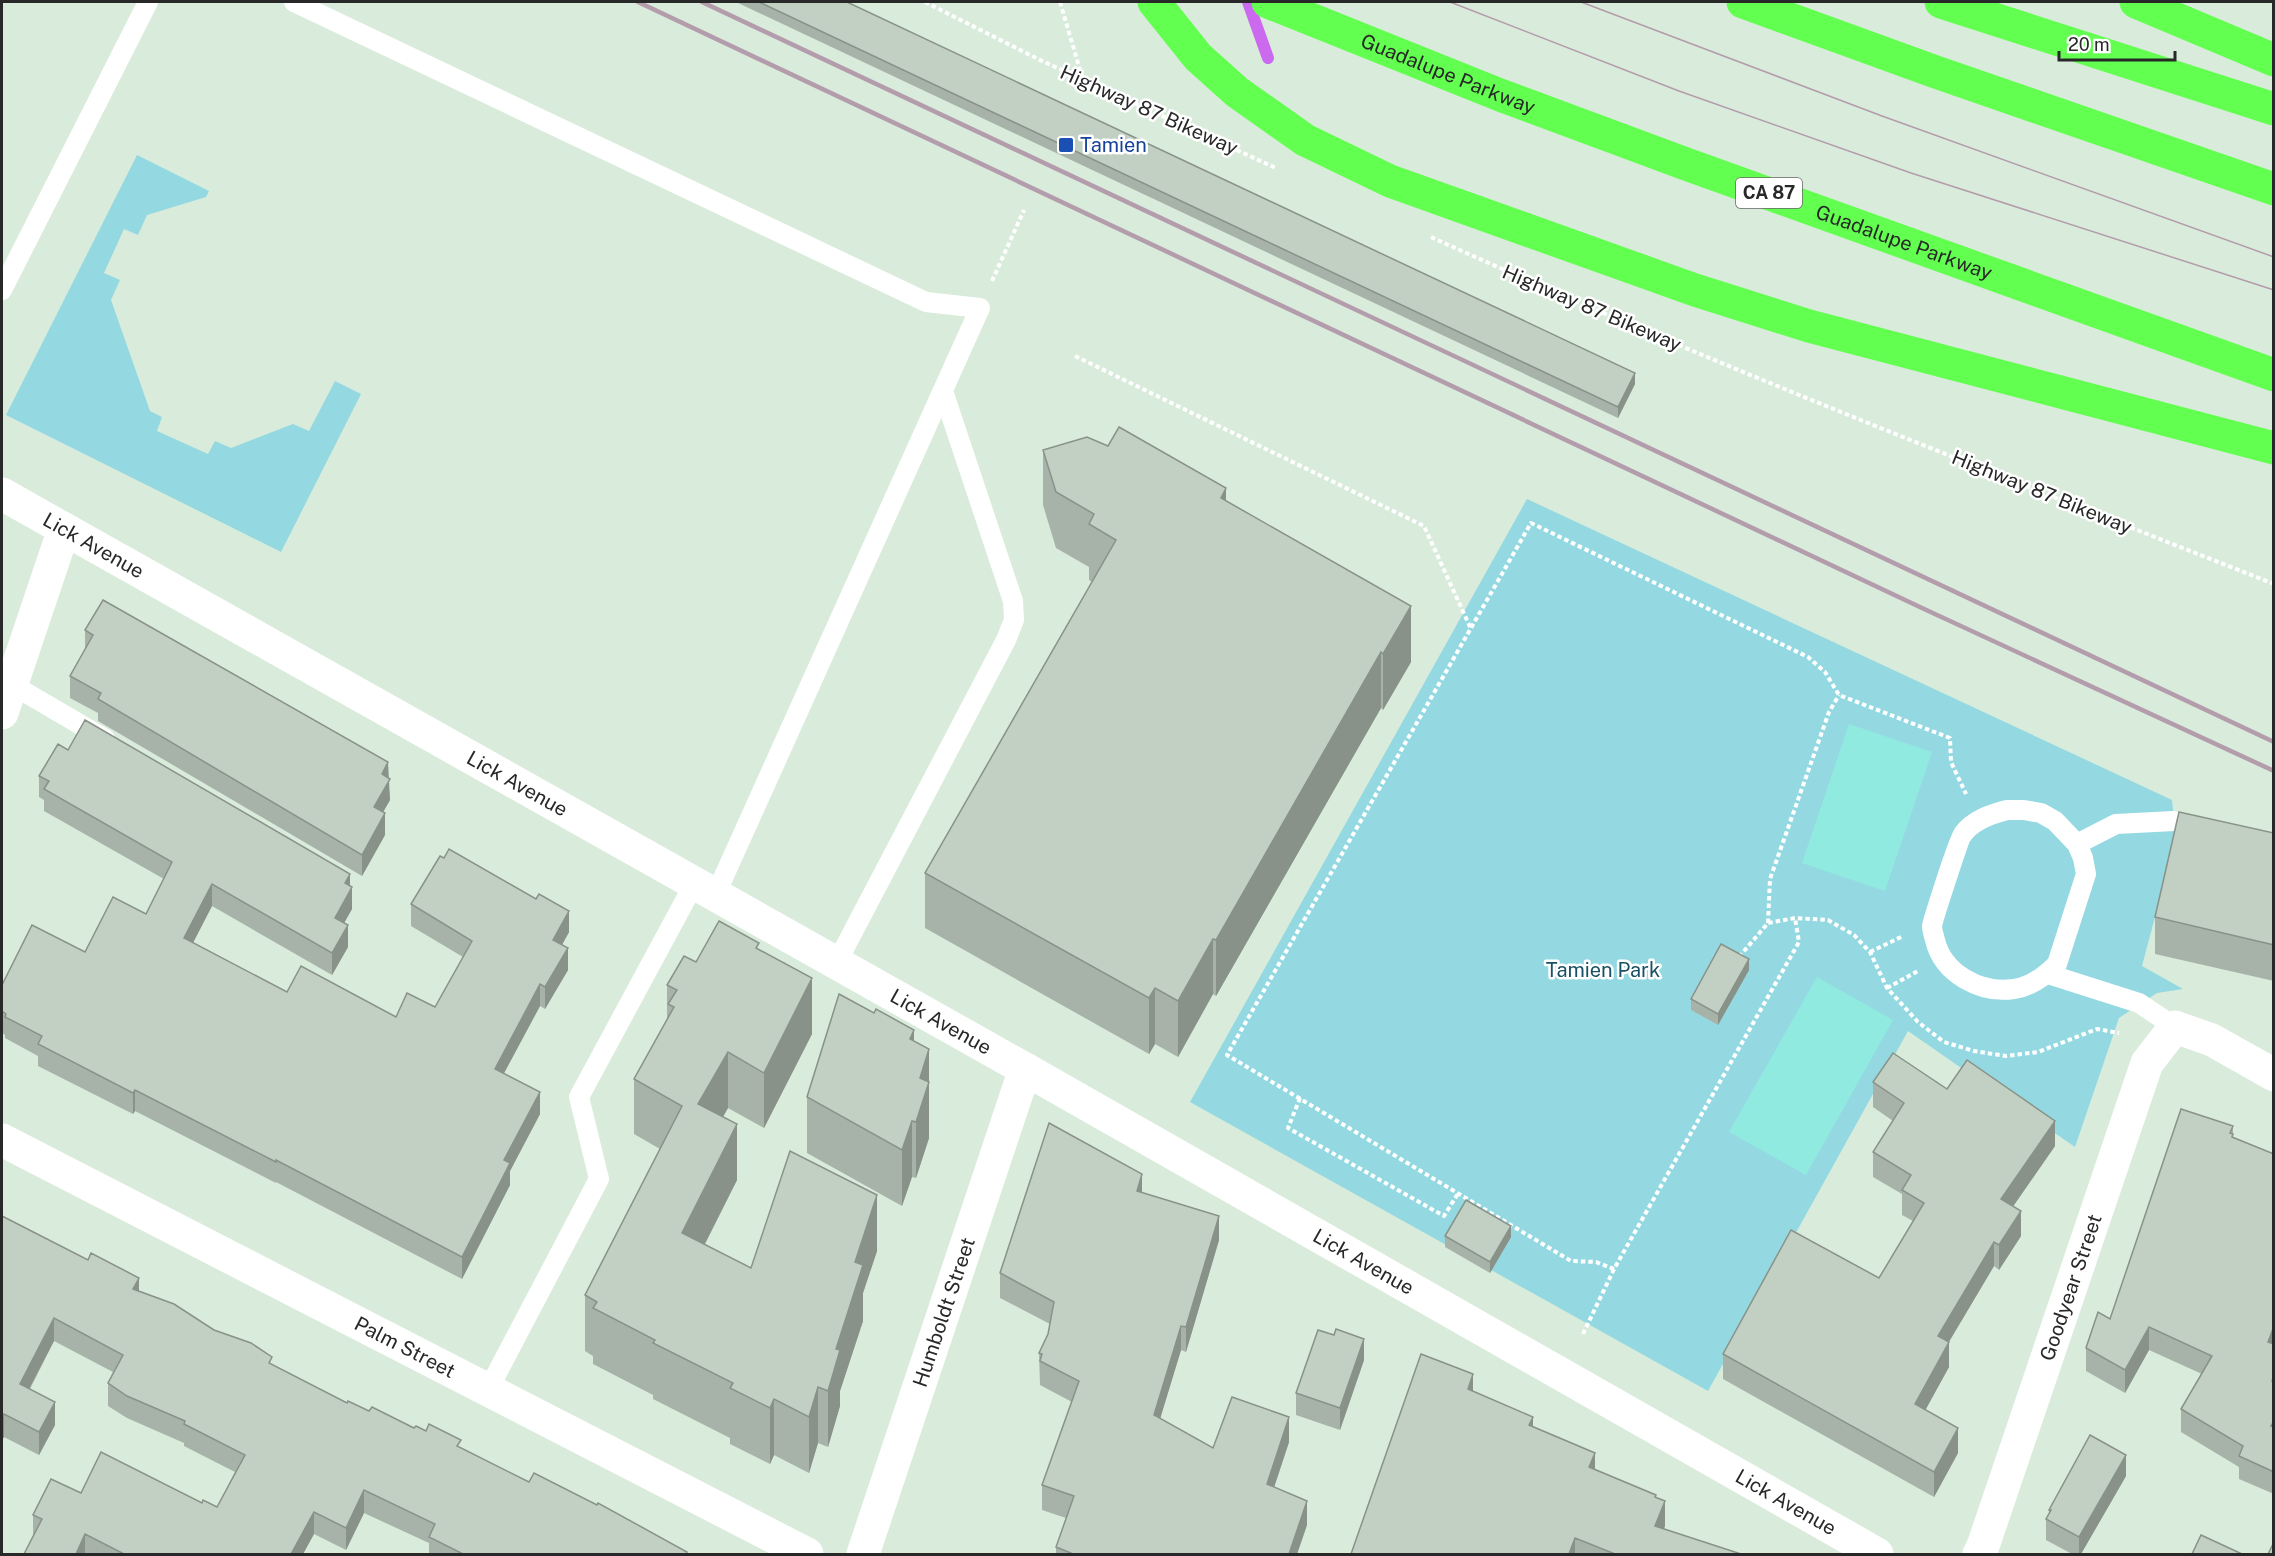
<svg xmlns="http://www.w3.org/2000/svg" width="2275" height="1556" font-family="'Public Sans',sans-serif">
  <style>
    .green { fill: #94d9e2 }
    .pitch { fill: #90eae0 }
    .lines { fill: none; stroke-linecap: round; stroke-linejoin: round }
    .stream { stroke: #cb6aee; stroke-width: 12 }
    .path { stroke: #fff; stroke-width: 4; stroke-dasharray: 4.5 3; stroke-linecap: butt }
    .service { stroke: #fff; stroke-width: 20 }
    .minor { stroke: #fff; stroke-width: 33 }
    .tertiary { stroke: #fff; stroke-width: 33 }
    .motorway { stroke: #62fe50; stroke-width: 33 }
    .tram { stroke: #b39cab; stroke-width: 1.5 }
    .rail { stroke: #b39cab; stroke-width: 4.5 }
    .wall { fill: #a7b3a8 }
    .shaded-wall { fill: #889288 }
    .building { fill: #c2d0c3; stroke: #889288; stroke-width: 1.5 }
    .transit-dot { fill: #1a4fb4; stroke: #fff; stroke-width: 2 }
    .labels { text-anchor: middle; stroke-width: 5; stroke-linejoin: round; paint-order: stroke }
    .shield { fill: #fff; stroke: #686868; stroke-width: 1.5 }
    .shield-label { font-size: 18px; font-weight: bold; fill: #282828 }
    .street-label { font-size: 20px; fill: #282828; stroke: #fff }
    .transit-label { font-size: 20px; fill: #164399; stroke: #fff; text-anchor: start }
    .park-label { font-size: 20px; fill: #195164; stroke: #fff }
  </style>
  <rect width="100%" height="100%" fill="#d9ebda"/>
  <!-- green -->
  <g class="green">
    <path d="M 137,155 L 209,191 L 206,197 L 147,215 L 138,235 L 124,229 L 104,273 L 120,280 L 111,300 L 150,411 L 162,417 L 157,431 L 208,454 L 215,441 L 231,448 L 293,424 L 309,431 L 335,381 L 361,394 L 281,552 L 6,415 Z"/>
    <path d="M 1527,499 L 2172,800 L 2176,838 L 2142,966 L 2183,989 L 2157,993 L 2119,1018 L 2075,1147 L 1908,1031 L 1708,1391 L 1190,1102 Z"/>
  </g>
  <!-- pitch -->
  <g class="pitch">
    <path d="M 1849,724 L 1932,752 L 1885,891 L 1802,863 Z"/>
    <path d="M 1817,977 L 1893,1020 L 1806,1175 L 1729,1132 Z"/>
  </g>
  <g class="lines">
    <!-- stream -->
    <path class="stream" d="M 1248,2 L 1268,58"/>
    <!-- path -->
    <g class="path">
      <path d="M 925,2 L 1040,60 L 1276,168"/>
      <path d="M 1060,2 L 1083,80 L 1079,88"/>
      <path d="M 1431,237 C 1708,363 1991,472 2274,584"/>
      <path d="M 992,281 L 1024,210"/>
      <path d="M 1075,356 L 1424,526 L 1471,629"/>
      <path d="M 1768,923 L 1770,879 L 1829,712 L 1839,695"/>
      <path d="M 1870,952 L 1903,936"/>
      <path d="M 1739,957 L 1768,923 L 1795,918 L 1828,920 L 1854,935 L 1870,952 L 1887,988 L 1918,1022 L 1944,1042 L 1974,1051 L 2006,1056 L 2038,1052 L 2097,1029 L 2119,1033"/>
      <path d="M 1887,988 L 1918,971"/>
      <path d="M 1300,1098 L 1288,1128 L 1444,1216 L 1459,1192"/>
      <path d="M 1614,1269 L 1596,1262 L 1571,1261 L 1227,1055 L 1531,523 L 1808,657 L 1825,672 L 1839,695 L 1950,738 L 1951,762 L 1966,794"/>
      <path d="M 1583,1334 L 1614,1269 L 1799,942 L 1795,918"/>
    </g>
    <!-- service -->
    <g class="service">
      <path d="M 294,2 L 926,302 L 980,308 L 715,896"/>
      <path d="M 2,290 L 148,2"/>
      <path d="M 11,684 L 105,739"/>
      <path d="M 2007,810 L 2024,810 L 2041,813 L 2055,821 L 2077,844 L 2083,858 L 2086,874 L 2057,964 C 2045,976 2031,987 2014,989 C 1981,994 1943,974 1935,940 C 1934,936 1932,930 1932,926 C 1933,920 1959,838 1963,834 C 1973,820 1991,814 2007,810 Z"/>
      <path d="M 2077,844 L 2116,824 L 2174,821"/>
      <path d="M 836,964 L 1006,640 L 1014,620 L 1013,601 L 943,391"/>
      <path d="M 2048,974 L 2139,1003 L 2175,1027"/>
      <path d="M 488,1390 L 599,1179 L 579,1097 L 694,884"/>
    </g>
    <!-- minor -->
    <g class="minor">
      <path d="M 2,713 L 64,529"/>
      <path id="s1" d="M 2,1140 L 807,1554"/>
      <path id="s2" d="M 863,1554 L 1025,1069"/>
      <path id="s3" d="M 1979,1554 L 1983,1546 L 2147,1063 L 2175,1027 L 2212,1040 L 2274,1075"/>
    </g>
    <!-- tertiary -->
    <path class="tertiary" id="s4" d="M 2,494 L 1025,1069 L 1877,1554"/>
    <!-- motorway -->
    <g class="motorway">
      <path d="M 1154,2 L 1198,57 L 1237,92 L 1305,140 L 1390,181 L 1695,290 L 1809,326 L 2274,448"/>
      <path id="s5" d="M 1268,2 L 1500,95 L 1686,164 L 2274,375"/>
      <path d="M 1743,2 L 1933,71 L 2274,189"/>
      <path d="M 1941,2 L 2274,109"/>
      <path d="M 2136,2 L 2274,60"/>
    </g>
    <!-- tram -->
    <g class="tram">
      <path d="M 1450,2 L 1679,91 L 1911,173 L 2274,290"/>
      <path d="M 1581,2 L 1882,116 L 2274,257"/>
    </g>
    <!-- rail -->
    <g class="rail">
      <path d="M 638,2 L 1922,608 L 2274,771"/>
      <path d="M 702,2 L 2274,742"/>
    </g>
  </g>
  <!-- wall -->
  <g class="wall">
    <path d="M 736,2 L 847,2 L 1635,384 L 1618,418 Z"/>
    <path d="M 1043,450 L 1226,501 L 1411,662 L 1383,710 L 1381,708 L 1216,996 L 1213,994 L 1178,1057 L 1155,1044 L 1149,1054 L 925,928 L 925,873 L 1092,582 L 1089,580 L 1089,567 L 1056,548 L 1043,505 Z"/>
    <path d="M 85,630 L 388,778 L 390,800 L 383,812 L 385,835 L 362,876 L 98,721 L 98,713 L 70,698 L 70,676 L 85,650 Z"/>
    <path d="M 68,750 L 350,886 L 352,909 L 344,923 L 348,947 L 332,975 L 212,906 L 193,943 L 287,992 L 396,1017 L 435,1007 L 463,957 L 411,926 L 411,904 L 569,932 L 562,945 L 568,970 L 545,1009 L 540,1006 L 504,1073 L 540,1114 L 510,1171 L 510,1185 L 462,1279 L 276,1182 L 276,1183 L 135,1111 L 133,1114 L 38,1066 L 38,1056 L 5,1038 L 5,1035 L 2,1033 L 2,985 L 85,952 L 146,914 L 164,879 L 44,811 L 44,800 L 39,797 L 39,776 Z"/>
    <path d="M 2274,833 L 2274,981 L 2155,954 L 2155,917 Z"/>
    <path d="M 759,949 L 812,1034 L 764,1128 L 728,1108 L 723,1117 L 737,1180 L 705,1244 L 751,1268 L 877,1251 L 863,1293 L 863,1321 L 840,1391 L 840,1406 L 828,1447 L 818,1443 L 809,1473 L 774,1455 L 770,1464 L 730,1444 L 730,1438 L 653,1399 L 653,1395 L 593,1364 L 593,1356 L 585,1351 L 585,1295 L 660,1149 L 634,1134 L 634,1079 L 667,1019 L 667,985 Z"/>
    <path d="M 1749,970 L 1718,1025 L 1691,1010 L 1691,999 Z"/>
    <path d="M 914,1041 L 929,1049 L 929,1138 L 916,1178 L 912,1177 L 902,1206 L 807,1153 L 807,1097 Z"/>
    <path d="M 1873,1082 L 1947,1089 L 2055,1146 L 2013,1206 L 2021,1236 L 1999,1270 L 1994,1266 L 1949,1342 L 1949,1367 L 1925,1410 L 1958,1453 L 1934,1497 L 1723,1379 L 1723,1354 L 1879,1278 L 1913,1221 L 1902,1215 L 1902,1194 L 1873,1177 L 1873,1152 L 1893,1121 L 1873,1107 Z"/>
    <path d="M 2233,1126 L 2233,1138 L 2274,1154 L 2274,1494 L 2239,1479 L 2239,1467 L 2181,1432 L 2181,1409 L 2202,1374 L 2149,1350 L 2125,1393 L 2086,1371 L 2086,1348 L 2110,1319 Z"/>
    <path d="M 1142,1193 L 1219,1240 L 1186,1352 L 1181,1350 L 1160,1418 L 1213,1448 L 1289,1442 L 1274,1487 L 1307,1525 L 1297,1554 L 1056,1554 L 1056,1547 L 1066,1518 L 1042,1510 L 1042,1485 L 1072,1402 L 1040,1385 L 1039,1353 L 1048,1334 L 1050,1324 L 1000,1298 L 1000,1273 Z"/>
    <path d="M 2,1216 L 139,1291 L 214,1330 L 272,1365 L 347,1403 L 414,1428 L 461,1448 L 529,1482 L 687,1554 L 429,1554 L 429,1543 L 364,1513 L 346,1550 L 314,1534 L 303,1554 L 24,1554 L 33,1537 L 33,1515 L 81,1493 L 202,1503 L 217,1507 L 235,1472 L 184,1446 L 184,1443 L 127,1418 L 108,1406 L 108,1383 L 113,1372 L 54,1341 L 30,1389 L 55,1425 L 39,1455 L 4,1437 Z"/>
    <path d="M 1445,1236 L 1511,1237 L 1490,1273 L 1445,1247 Z"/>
    <path d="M 1364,1360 L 1340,1430 L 1296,1415 L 1296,1393 Z"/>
    <path d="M 1473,1391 L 1533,1427 L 1595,1469 L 1656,1498 L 1665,1526 L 1664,1529 L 1741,1554 L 1351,1554 Z"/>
    <path d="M 2126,1476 L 2081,1554 L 2072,1554 L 2046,1540 L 2046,1519 L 2049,1513 L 2049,1510 Z"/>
  </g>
  <!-- shaded-wall -->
  <g class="shaded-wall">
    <path d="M 1635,373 L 1635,384 L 1618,418 L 1618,407 Z"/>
    <path d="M 1226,488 L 1226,544 L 1221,498 Z"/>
    <path d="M 1411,606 L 1411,662 L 1383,710 L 1383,654 Z"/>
    <path d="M 1381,652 L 1381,708 L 1216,996 L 1216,940 Z"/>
    <path d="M 388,762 L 390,800 L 374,828 L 374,807 L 382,774 Z"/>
    <path d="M 385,813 L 385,835 L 362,876 L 362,855 Z"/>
    <path d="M 350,874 L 350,890 L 352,887 L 352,909 L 335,939 L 335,918 L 345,883 Z"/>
    <path d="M 212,884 L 212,906 L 184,960 L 184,938 Z"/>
    <path d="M 569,911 L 569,932 L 553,961 L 553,940 Z"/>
    <path d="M 348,925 L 348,947 L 332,975 L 332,953 Z"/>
    <path d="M 1213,939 L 1213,994 L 1178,1057 L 1178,1001 Z"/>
    <path d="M 568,948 L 568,970 L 545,1009 L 545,987 Z"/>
    <path d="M 1749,959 L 1749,970 L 1718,1025 L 1718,1014 Z"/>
    <path d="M 812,978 L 812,1034 L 764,1128 L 764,1073 Z"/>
    <path d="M 540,984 L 540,1006 L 495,1090 L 495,1069 Z"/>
    <path d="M 1155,988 L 1155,1044 L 1149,1054 L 1149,998 Z"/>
    <path d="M 914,1030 L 914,1086 L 910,1039 Z"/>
    <path d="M 929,1049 L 929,1138 L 916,1178 L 916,1122 L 920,1078 Z"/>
    <path d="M 728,1052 L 728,1108 L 698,1160 L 698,1104 Z"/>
    <path d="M 135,1090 L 135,1111 L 133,1114 L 133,1093 Z"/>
    <path d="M 540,1092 L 540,1114 L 510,1171 L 510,1185 L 462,1279 L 462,1257 L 504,1160 Z"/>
    <path d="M 912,1121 L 912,1177 L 902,1206 L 902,1150 Z"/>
    <path d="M 2055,1121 L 2055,1146 L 2001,1224 L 2001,1199 Z"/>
    <path d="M 737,1124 L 737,1180 L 682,1289 L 682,1233 Z"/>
    <path d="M 1142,1174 L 1142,1199 L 1137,1191 Z"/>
    <path d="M 877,1195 L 877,1251 L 863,1293 L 863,1321 L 840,1391 L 840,1406 L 828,1447 L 828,1391 L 836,1349 L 855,1262 Z"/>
    <path d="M 2021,1211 L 2021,1236 L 1999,1270 L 1999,1245 Z"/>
    <path d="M 1219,1216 L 1219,1240 L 1186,1352 L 1186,1327 Z"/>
    <path d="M 1511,1226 L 1511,1237 L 1490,1273 L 1490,1262 Z"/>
    <path d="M 1994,1242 L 1994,1266 L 1938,1360 L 1938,1336 Z"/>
    <path d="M 139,1278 L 139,1301 L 133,1289 Z"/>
    <path d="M 54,1318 L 54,1341 L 20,1406 L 20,1384 Z"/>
    <path d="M 1181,1326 L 1181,1350 L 1154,1439 L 1154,1415 Z"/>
    <path d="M 2274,1326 L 2274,1349 L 2268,1342 Z"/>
    <path d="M 2149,1327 L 2149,1350 L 2125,1393 L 2125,1370 Z"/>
    <path d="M 1364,1339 L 1364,1360 L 1340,1430 L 1340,1408 Z"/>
    <path d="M 1949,1342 L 1949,1367 L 1915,1429 L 1915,1404 Z"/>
    <path d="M 1473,1374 L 1473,1399 L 1468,1389 Z"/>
    <path d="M 818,1387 L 818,1443 L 809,1473 L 809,1417 Z"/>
    <path d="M 774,1399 L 774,1455 L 770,1464 L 770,1408 Z"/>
    <path d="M 55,1402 L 55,1425 L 39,1455 L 39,1432 Z"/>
    <path d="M 4,1414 L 4,1437 L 2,1441 L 2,1418 Z"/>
    <path d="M 1289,1417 L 1289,1442 L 1267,1509 L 1267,1484 Z"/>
    <path d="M 1533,1417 L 1533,1441 L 1529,1425 Z"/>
    <path d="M 1958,1428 L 1958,1453 L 1934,1497 L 1934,1472 Z"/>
    <path d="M 1595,1453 L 1595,1478 L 1589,1467 Z"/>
    <path d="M 2126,1455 L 2126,1476 L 2081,1554 L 2079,1554 L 2079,1537 Z"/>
    <path d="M 364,1490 L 364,1513 L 346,1550 L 346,1528 Z"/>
    <path d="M 1307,1501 L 1307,1525 L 1297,1554 L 1289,1554 Z"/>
    <path d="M 1665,1501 L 1665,1526 L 1655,1550 L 1655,1526 Z"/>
    <path d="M 314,1512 L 314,1534 L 303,1554 L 291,1554 Z"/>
    <path d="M 85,1534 L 85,1554 L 76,1554 Z"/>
    <path d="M 1575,1538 L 1575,1554 L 1569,1554 Z"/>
  </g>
  <!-- building -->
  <g class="building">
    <path d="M 759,2 L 847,2 L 1635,373 L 1618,407 Z"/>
    <path d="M 1119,427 L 1226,488 L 1221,498 L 1411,606 L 1383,654 L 1381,652 L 1216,940 L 1213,939 L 1178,1001 L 1155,988 L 1149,998 L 925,873 L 1116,540 L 1089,524 L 1094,514 L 1056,492 L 1043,450 L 1087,437 L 1108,446 Z"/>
    <path d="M 103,600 L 388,762 L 382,774 L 390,779 L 374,807 L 385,813 L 362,855 L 98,699 L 101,693 L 70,676 L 93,635 L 85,630 Z"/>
    <path d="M 85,720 L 350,874 L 345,883 L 352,887 L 335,918 L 348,925 L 332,953 L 212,884 L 184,938 L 287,992 L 301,966 L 396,1017 L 407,993 L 435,1007 L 472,941 L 411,904 L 440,856 L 444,858 L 449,849 L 536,899 L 539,894 L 569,911 L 553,940 L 568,948 L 545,987 L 540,984 L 495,1069 L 540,1092 L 504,1160 L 510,1163 L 462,1257 L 276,1160 L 276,1162 L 135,1090 L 133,1093 L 38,1044 L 42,1036 L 5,1017 L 6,1014 L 2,1011 L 2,985 L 32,925 L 85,952 L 113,897 L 146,914 L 172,862 L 44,789 L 49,781 L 39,776 L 58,744 L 68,750 Z"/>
    <path d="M 2179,812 L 2274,833 L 2274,945 L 2155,917 Z"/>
    <path d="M 719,921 L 759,943 L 756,948 L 812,978 L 764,1073 L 728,1052 L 698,1104 L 737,1124 L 682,1233 L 751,1268 L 790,1151 L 877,1195 L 855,1262 L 863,1265 L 836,1349 L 840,1350 L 828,1391 L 818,1387 L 809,1417 L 774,1399 L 770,1408 L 730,1388 L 733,1383 L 653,1343 L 655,1340 L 593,1308 L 597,1302 L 585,1295 L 682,1106 L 634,1079 L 674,1007 L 668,1004 L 677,990 L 667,985 L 684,956 L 696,962 Z"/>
    <path d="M 1721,944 L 1749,959 L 1718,1014 L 1691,999 Z"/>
    <path d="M 839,994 L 874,1013 L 876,1009 L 914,1030 L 910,1039 L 929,1049 L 920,1078 L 929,1082 L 916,1122 L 912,1121 L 902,1150 L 807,1097 Z"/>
    <path d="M 1893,1053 L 1947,1089 L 1967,1060 L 2055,1121 L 2001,1199 L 2021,1211 L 1999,1245 L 1994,1242 L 1938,1336 L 1949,1342 L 1915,1404 L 1958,1428 L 1934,1472 L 1723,1354 L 1791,1230 L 1879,1278 L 1924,1203 L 1902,1190 L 1911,1175 L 1873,1152 L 1904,1103 L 1873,1082 Z"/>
    <path d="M 2181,1109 L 2233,1126 L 2230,1133 L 2233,1134 L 2232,1137 L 2274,1154 L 2274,1326 L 2268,1342 L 2274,1344 L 2274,1376 L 2272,1381 L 2274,1382 L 2274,1421 L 2271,1426 L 2274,1427 L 2274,1472 L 2239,1456 L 2243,1446 L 2181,1409 L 2212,1356 L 2149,1327 L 2125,1370 L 2086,1348 L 2098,1312 L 2110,1319 Z"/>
    <path d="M 1049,1123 L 1142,1174 L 1137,1191 L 1219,1216 L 1186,1327 L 1181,1326 L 1154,1415 L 1213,1448 L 1232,1397 L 1289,1417 L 1267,1484 L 1307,1501 L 1289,1554 L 1071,1554 L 1071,1553 L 1056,1547 L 1074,1496 L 1042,1485 L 1079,1381 L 1040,1361 L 1042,1354 L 1039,1353 L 1048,1334 L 1054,1302 L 1000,1273 Z"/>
    <path d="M 1466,1200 L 1511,1226 L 1490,1262 L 1445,1236 Z"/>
    <path d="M 2,1216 L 88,1260 L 91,1253 L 139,1278 L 133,1289 L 174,1304 L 214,1330 L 251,1343 L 272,1357 L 269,1363 L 347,1403 L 348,1401 L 369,1411 L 372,1407 L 414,1428 L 416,1426 L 426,1431 L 429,1424 L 461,1440 L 457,1446 L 529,1482 L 534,1473 L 597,1505 L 598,1503 L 687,1552 L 686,1554 L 463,1554 L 429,1537 L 435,1524 L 364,1490 L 346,1528 L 314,1512 L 291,1554 L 124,1554 L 85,1534 L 76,1554 L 24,1554 L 42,1519 L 33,1515 L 51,1479 L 81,1493 L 101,1452 L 202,1503 L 203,1500 L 217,1507 L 245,1455 L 184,1424 L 185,1421 L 127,1396 L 108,1383 L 123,1355 L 54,1318 L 20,1384 L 55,1402 L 39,1432 L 4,1414 L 2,1418 Z"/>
    <path d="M 1336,1329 L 1364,1339 L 1340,1408 L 1296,1393 L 1318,1330 L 1334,1335 Z"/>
    <path d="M 1421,1354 L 1473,1374 L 1468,1389 L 1533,1417 L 1529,1425 L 1595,1453 L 1589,1467 L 1656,1495 L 1655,1497 L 1665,1501 L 1655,1526 L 1741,1554 L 1615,1554 L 1575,1538 L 1569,1554 L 1351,1554 Z"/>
    <path d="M 2090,1435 L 2126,1455 L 2079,1537 L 2046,1519 L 2051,1510 L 2049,1510 Z"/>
    <path d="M 2201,1535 L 2242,1554 L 2192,1554 Z"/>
    <path d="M 2274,1542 L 2274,1554 L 2268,1554 Z"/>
  </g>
  <!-- markers -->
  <rect class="transit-dot" x="1058" y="137" width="16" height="16" rx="3"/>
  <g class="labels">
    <!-- shield labels -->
    <rect class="shield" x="1736" y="178" width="66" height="30" rx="4.5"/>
    <g class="shield-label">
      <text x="1769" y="199">CA 87</text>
    </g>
    <!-- street labels -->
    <g class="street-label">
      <text dy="7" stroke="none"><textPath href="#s5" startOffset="194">Guadalupe Parkway</textPath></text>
      <text transform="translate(1149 110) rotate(24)" y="7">Highway 87 Bikeway</text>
      <text dy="7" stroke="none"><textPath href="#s5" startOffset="680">Guadalupe Parkway</textPath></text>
      <text transform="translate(1592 308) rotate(23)" y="7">Highway 87 Bikeway</text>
      <text transform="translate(2042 492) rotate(22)" y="7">Highway 87 Bikeway</text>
      <text dy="7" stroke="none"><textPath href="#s4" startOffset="105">Lick Avenue</textPath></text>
      <text dy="7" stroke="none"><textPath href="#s4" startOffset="591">Lick Avenue</textPath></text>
      <text dy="7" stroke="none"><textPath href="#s4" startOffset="1077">Lick Avenue</textPath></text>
      <text dy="7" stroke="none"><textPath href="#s4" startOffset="1563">Lick Avenue</textPath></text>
      <text dy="7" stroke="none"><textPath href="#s3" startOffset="282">Goodyear Street</textPath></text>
      <text dy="7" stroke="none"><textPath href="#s2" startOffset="255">Humboldt Street</textPath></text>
      <text dy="7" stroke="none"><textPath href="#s1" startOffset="453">Palm Street</textPath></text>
      <text dy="7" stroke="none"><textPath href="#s4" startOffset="2049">Lick Avenue</textPath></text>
    </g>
    <!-- transit labels -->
    <g class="transit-label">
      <text x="1080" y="152">Tamien</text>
    </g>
    <!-- park labels -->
    <g class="park-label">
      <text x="1603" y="977">Tamien Park</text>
    </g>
  </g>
  <!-- border -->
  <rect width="2275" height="1556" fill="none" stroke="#282828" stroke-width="6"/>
  <!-- scale -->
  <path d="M2059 51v9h116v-9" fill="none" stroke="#282828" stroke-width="3"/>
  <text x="2068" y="51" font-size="18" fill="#282828" stroke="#ffffff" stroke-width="4.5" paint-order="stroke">20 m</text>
</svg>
